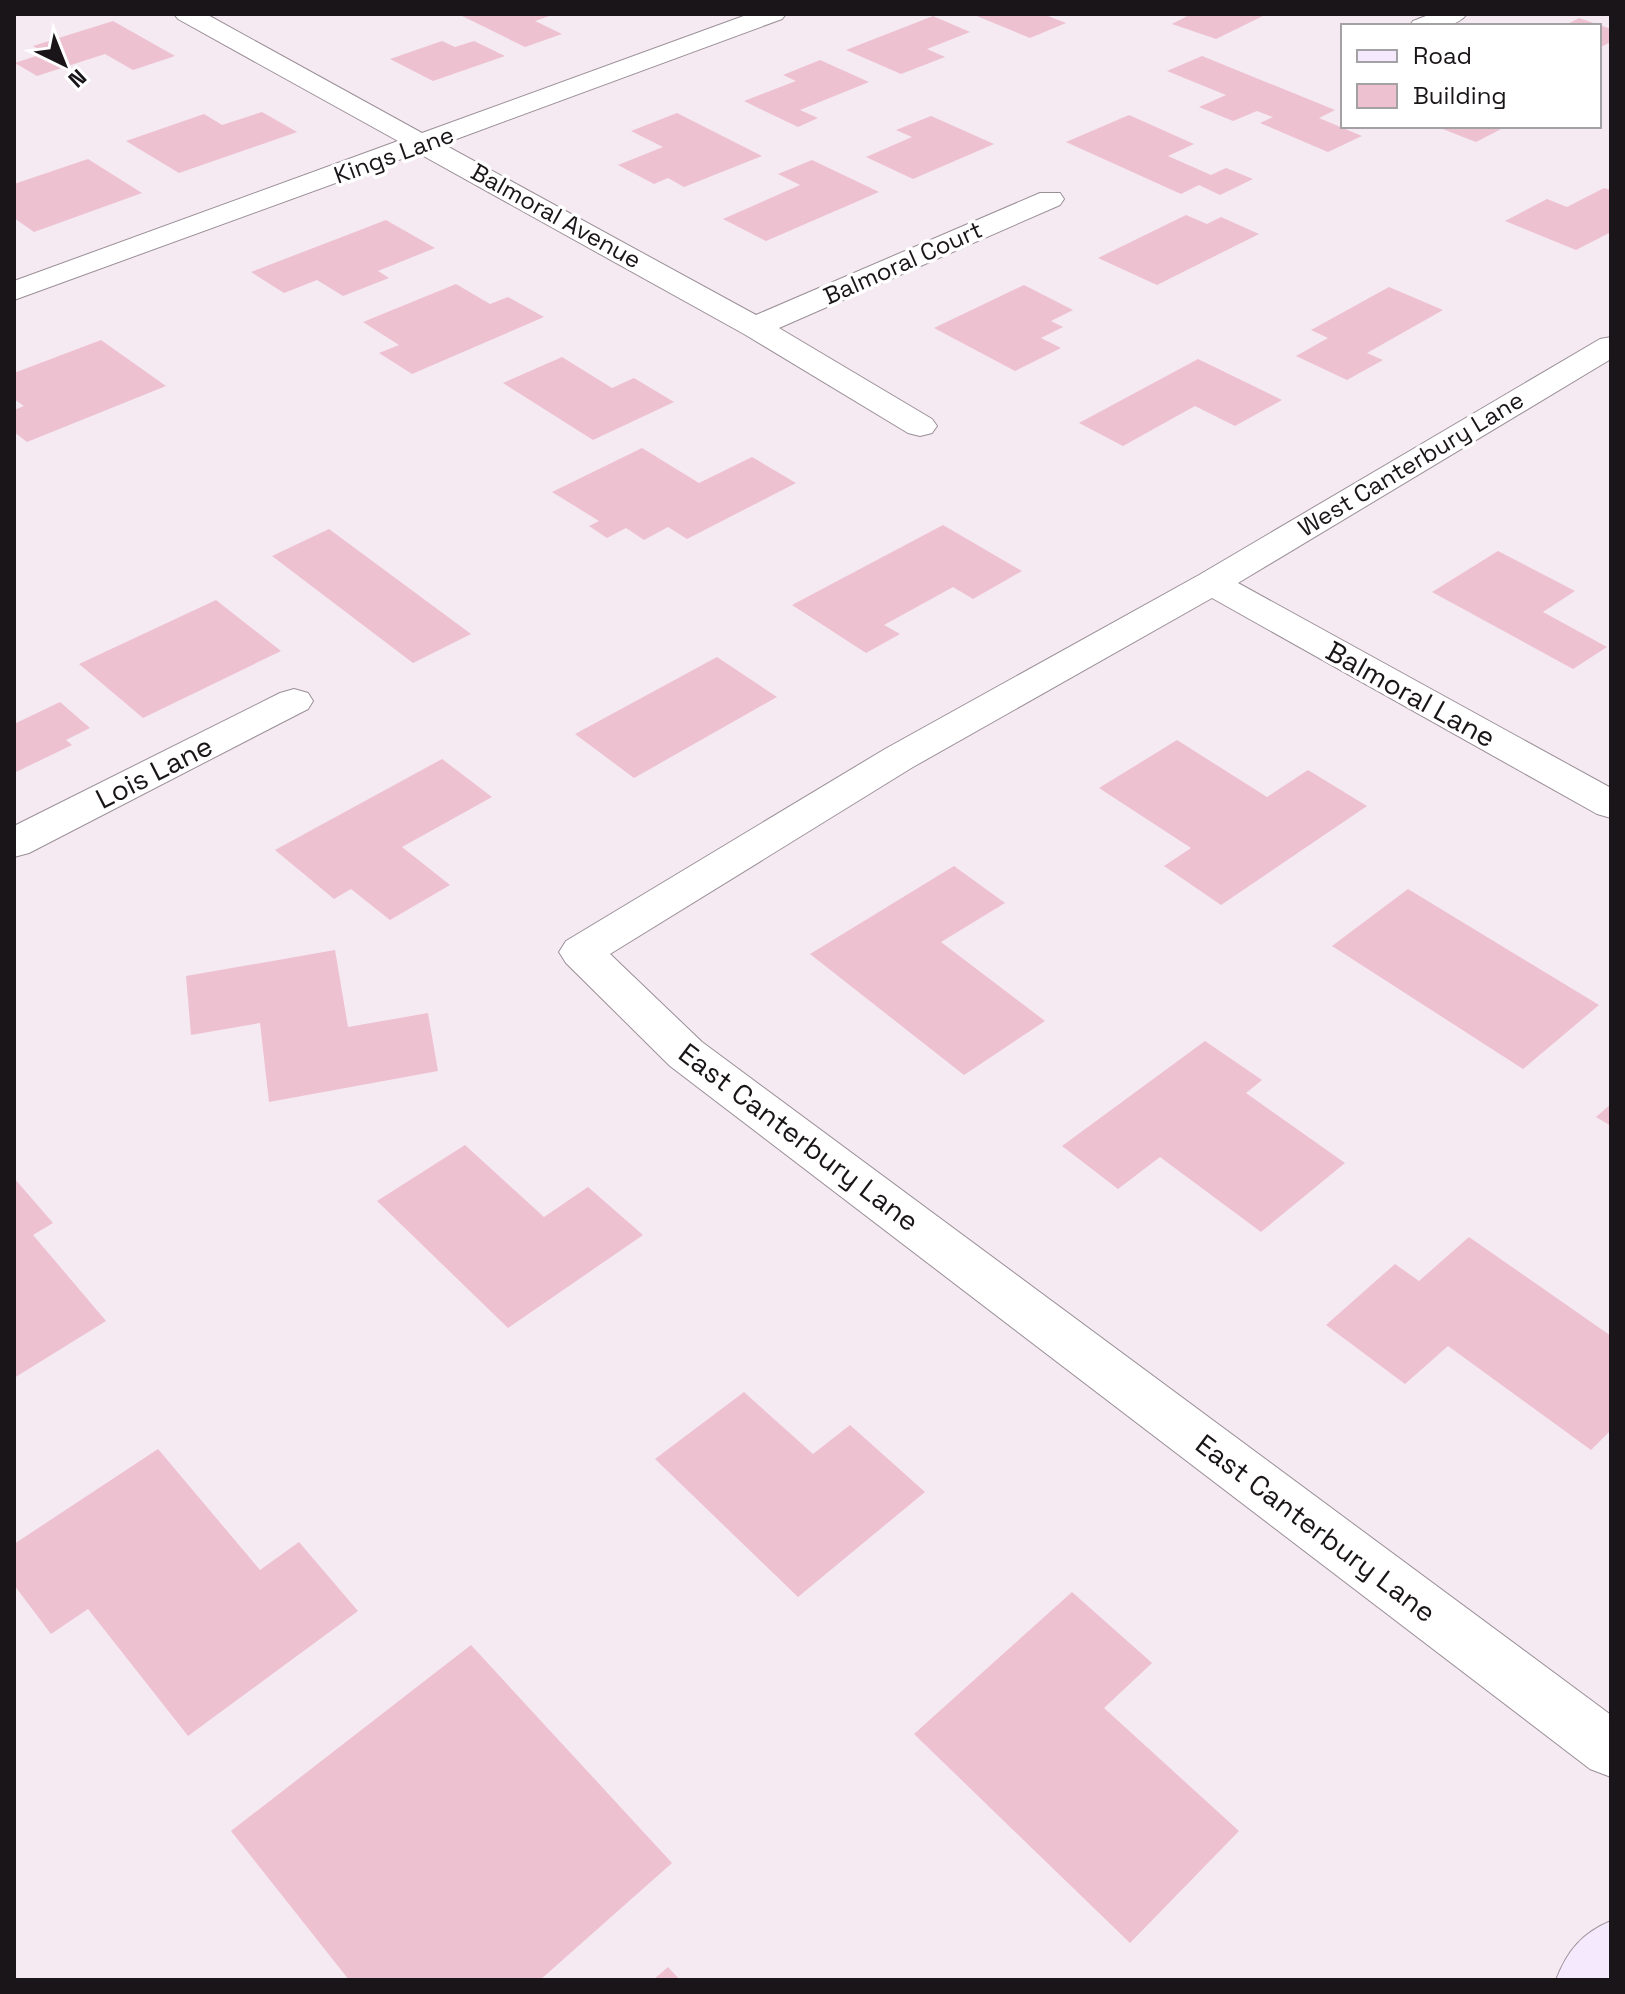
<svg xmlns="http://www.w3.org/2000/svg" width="1625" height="1994" font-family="'Space Grotesk',sans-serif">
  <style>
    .building { fill: #eec1d1 }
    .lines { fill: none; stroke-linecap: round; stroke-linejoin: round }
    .street-casing { stroke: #9a8f97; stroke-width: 2 }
    .secondary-casing { stroke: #9a8f97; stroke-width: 2 }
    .street { fill: #fff; fill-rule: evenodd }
    .secondary { fill: #f5e9fd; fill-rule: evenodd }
    .labels { text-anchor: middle; stroke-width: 7; stroke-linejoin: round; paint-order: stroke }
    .far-street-label { font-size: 24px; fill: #191518; stroke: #fff }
    .street-label { font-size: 28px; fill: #191518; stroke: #fff }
  </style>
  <rect width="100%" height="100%" fill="#f5e9f2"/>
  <!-- building -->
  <g class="building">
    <path d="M 458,14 L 555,14 L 535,21 L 562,34 L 525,47 Z"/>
    <path d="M 972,14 L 1043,14 L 1066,23 L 1030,38 Z"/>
    <path d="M 1191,14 L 1267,14 L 1216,39 L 1172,24 Z"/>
    <path d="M 933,16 L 970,32 L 927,49 L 945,57 L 901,74 L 846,50 Z"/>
    <path d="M 1579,18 L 1611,29 L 1611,42 L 1599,48 L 1599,26 L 1564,26 Z"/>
    <path d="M 113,21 L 175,56 L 133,70 L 105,54 L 37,76 L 15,63 L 45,53 L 33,46 Z"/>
    <path d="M 442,41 L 455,47 L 474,41 L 505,56 L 433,81 L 390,59 Z"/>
    <path d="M 1202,56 L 1335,110 L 1319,118 L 1362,136 L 1328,152 L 1260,123 L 1273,117 L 1257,111 L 1233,121 L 1199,107 L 1226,95 L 1167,71 Z"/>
    <path d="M 820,60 L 869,82 L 800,110 L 818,118 L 798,127 L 744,101 L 796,81 L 783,75 Z"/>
    <path d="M 262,112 L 297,132 L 179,173 L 126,141 L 204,114 L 222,125 Z"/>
    <path d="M 677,113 L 762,156 L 684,187 L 668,178 L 654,184 L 618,165 L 663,147 L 631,131 Z"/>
    <path d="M 1129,115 L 1194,144 L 1168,156 L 1211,175 L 1226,168 L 1253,179 L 1220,195 L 1199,185 L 1181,194 L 1066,142 Z"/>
    <path d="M 931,116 L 994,144 L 913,179 L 866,157 L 912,137 L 896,130 Z"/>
    <path d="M 1435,126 L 1507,126 L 1476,142 Z"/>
    <path d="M 88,159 L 142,193 L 34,232 L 14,218 L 14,184 Z"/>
    <path d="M 812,160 L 879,192 L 766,241 L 723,219 L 800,185 L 778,174 Z"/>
    <path d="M 1604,188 L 1611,190 L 1611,232 L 1576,250 L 1505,221 L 1547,199 L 1567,207 Z"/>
    <path d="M 1186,215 L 1207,224 L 1221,217 L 1259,234 L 1157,285 L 1098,258 Z"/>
    <path d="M 386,220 L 435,248 L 378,271 L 389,278 L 343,296 L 317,280 L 284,293 L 251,272 Z"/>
    <path d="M 456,284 L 490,304 L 508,297 L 544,317 L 412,374 L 379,353 L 399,345 L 363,322 Z"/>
    <path d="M 1024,285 L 1073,310 L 1051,321 L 1063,327 L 1041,338 L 1061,348 L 1015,371 L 934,328 Z"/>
    <path d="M 1389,287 L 1443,310 L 1367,353 L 1383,360 L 1347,380 L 1296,356 L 1328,338 L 1311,330 Z"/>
    <path d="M 101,340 L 166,386 L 27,442 L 14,432 L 14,410 L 24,406 L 14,399 L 14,373 Z"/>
    <path d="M 562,357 L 612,388 L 634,378 L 674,402 L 593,440 L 503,383 Z"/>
    <path d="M 1198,359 L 1282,400 L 1235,426 L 1195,406 L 1123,446 L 1079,423 Z"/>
    <path d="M 642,448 L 699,483 L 752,457 L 796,483 L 687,539 L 668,527 L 644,540 L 626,528 L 607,538 L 589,526 L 599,521 L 552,492 Z"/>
    <path d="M 943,525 L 1022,571 L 973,599 L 953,587 L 884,625 L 900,634 L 866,653 L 792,605 Z"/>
    <path d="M 329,529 L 471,634 L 413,663 L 272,556 Z"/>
    <path d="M 1498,551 L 1575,591 L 1543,612 L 1607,647 L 1573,669 L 1432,592 Z"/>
    <path d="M 216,600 L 281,651 L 143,718 L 79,664 Z"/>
    <path d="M 717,657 L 777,697 L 634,778 L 575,734 Z"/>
    <path d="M 60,702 L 90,728 L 66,740 L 72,745 L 14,773 L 14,724 Z"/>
    <path d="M 1177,740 L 1267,797 L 1308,770 L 1367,806 L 1221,905 L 1164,866 L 1191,848 L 1099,788 Z"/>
    <path d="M 442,759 L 492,797 L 402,847 L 450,885 L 390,920 L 351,889 L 334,899 L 275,850 Z"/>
    <path d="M 954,866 L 1005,903 L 941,942 L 1045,1021 L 964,1075 L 810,954 Z"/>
    <path d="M 1408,889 L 1599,1005 L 1523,1069 L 1332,946 Z"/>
    <path d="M 335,950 L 348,1027 L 428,1013 L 438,1071 L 269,1102 L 260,1023 L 191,1035 L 186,976 Z"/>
    <path d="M 1205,1041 L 1262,1080 L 1246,1093 L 1345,1163 L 1261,1232 L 1160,1157 L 1118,1189 L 1062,1146 Z"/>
    <path d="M 1611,1104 L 1611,1126 L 1596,1117 Z"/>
    <path d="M 465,1145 L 544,1217 L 588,1187 L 643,1235 L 508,1328 L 377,1201 Z"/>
    <path d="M 14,1178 L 53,1223 L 33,1235 L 106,1321 L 14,1378 Z"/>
    <path d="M 1469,1237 L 1611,1336 L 1611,1430 L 1591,1450 L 1448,1346 L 1405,1384 L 1326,1325 L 1395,1264 L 1419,1281 Z"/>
    <path d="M 744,1392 L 813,1454 L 850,1425 L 925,1492 L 798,1597 L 655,1459 Z"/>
    <path d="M 158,1449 L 260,1570 L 299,1542 L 358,1611 L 188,1736 L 88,1609 L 51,1634 L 14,1585 L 14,1544 Z"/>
    <path d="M 1072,1592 L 1152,1663 L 1104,1708 L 1239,1831 L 1130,1943 L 914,1734 Z"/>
    <path d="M 471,1645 L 672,1863 L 540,1980 L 349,1980 L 231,1831 Z"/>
    <path d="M 668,1967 L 680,1980 L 653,1980 Z"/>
  </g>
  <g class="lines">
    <defs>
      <g id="street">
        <path d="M 174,14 L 206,14 L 422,133 L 749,14 L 786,14 L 782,19 L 443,144 L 756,315 L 1040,193 L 1060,193 L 1064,199 L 1060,205 L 779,328 L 932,419 L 937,426 L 932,433 L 920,436 L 908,433 L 744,334 L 418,153 L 14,300 L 14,281 L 398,141 L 178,19 Z"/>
        <path d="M 1431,14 L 1467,14 C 1454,31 1428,26 1409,26 L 1413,21 Z"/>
        <path d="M 1611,337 L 1611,359 L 1238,583 L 1611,788 L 1611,818 L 1597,814 L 1212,598 L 913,767 L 610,954 L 702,1042 L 1611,1715 L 1611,1777 L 1590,1769 L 670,1066 L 566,963 L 559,952 L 566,941 L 885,749 L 1199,575 L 1600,339 Z"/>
        <path d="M 294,689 L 308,693 L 313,701 L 308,709 L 29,853 L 14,857 L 14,826 L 280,693 Z"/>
      </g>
      <path id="secondary" d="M 1611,1921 L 1611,1980 L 1556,1980 C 1567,1951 1582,1933 1611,1921 Z"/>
    </defs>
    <!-- street casing -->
    <use href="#street" class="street-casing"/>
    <!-- secondary casing -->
    <use href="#secondary" class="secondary-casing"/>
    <!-- street -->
    <use href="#street" class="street"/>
    <!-- secondary -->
    <use href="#secondary" class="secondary"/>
  </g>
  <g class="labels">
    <!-- far-street labels -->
    <g class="far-street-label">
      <text transform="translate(394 155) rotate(-20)" y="8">Kings Lane</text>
      <text transform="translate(556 216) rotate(29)" y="8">Balmoral Avenue</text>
      <text transform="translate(903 263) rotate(-24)" y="8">Balmoral Court</text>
      <text transform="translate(1411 464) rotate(-31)" y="8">West Canterbury Lane</text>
    </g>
    <!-- street labels -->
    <g class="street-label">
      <text transform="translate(1411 694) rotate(29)" y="10">Balmoral Lane</text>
      <text transform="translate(154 772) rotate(-27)" y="10">Lois Lane</text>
      <text transform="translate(799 1137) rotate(37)" y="10">East Canterbury Lane</text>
      <text transform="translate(1316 1528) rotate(37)" y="10">East Canterbury Lane</text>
    </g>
  </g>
  <!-- border -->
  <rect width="1625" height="1994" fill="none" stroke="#191518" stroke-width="32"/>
  <!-- legend -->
  <rect x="1341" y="24" width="260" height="104" fill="#ffffff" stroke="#a3a1a3" stroke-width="2"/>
  <rect x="1357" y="50" width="40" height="12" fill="#f5e9fd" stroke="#a3a1a3" stroke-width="2"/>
  <text x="1413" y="64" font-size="24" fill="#191518">Road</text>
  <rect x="1357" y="84" width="40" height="24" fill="#eec1d1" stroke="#a3a1a3" stroke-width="2"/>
  <text x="1413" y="104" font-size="24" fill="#191518">Building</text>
  <!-- north arrow -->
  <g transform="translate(64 64) rotate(137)" stroke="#ffffff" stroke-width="6" paint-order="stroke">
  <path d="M0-6L14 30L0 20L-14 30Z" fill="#191518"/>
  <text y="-12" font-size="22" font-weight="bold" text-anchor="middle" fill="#191518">N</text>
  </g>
</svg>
